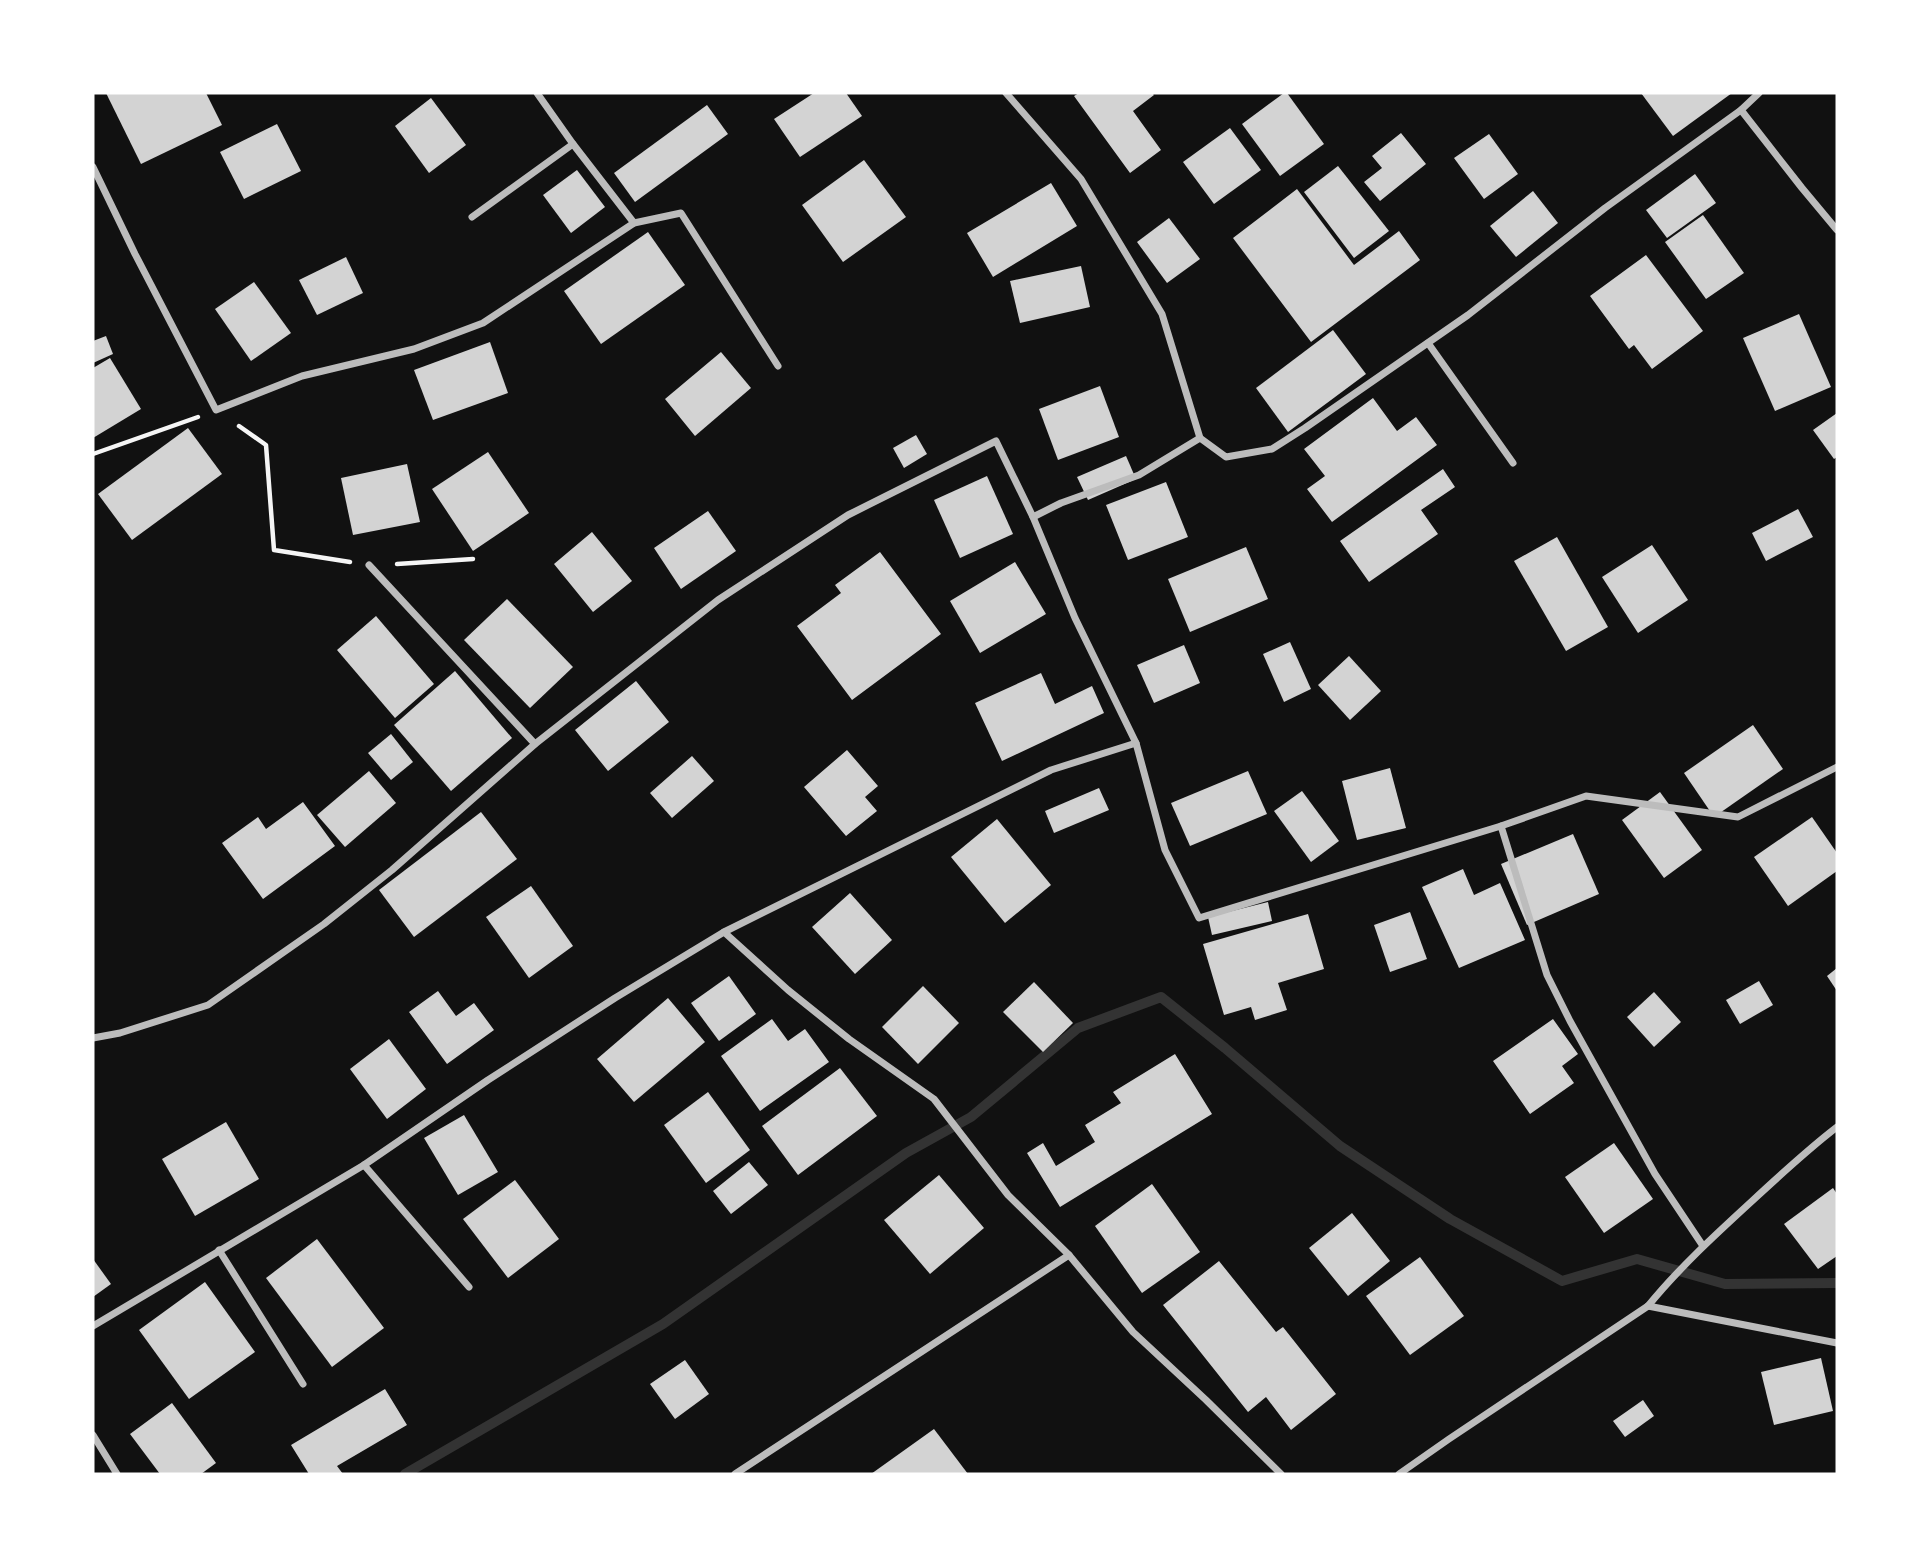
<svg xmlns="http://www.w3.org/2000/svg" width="1930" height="1567" font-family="'PT Sans',sans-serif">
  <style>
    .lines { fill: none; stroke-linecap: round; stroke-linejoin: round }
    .stream { stroke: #333; stroke-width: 10 }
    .building { fill: #d3d3d3 }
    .path { stroke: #f5f5f5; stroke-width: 4.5 }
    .minor { stroke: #bcbcbc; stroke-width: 7 }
  </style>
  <rect width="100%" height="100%" fill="#111"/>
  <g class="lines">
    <!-- stream -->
    <path class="stream" d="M 405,1474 L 663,1324 L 906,1153 L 971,1117 L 1078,1028 L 1161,997 L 1225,1048 L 1340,1146 L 1450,1219 L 1562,1281 L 1637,1259 L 1725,1284 L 1837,1283"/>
  </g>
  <!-- building -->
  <g class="building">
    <path d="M 106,93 L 206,93 L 222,125 L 141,164 Z"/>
    <path d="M 814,93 L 846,93 L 862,116 L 800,157 L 774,119 Z"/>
    <path d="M 1079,93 L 1152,93 L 1154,95 L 1133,111 L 1161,150 L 1130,173 L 1074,96 Z"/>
    <path d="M 1284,93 L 1287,93 L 1324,144 L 1280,176 L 1242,124 Z"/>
    <path d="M 1641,93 L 1732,93 L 1673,136 Z"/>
    <path d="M 431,98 L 466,145 L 429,173 L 395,126 Z"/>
    <path d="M 707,105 L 728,134 L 635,202 L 614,173 Z"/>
    <path d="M 277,124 L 301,171 L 244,199 L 220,152 Z"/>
    <path d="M 1230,128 L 1261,170 L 1214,204 L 1183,162 Z"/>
    <path d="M 1401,133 L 1426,164 L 1380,201 L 1364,182 L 1382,168 L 1372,156 Z"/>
    <path d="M 1489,134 L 1518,174 L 1484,199 L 1454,158 Z"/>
    <path d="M 864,160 L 906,217 L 843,262 L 802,205 Z"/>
    <path d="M 1338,166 L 1389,231 L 1354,258 L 1304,192 Z"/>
    <path d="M 577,170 L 605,207 L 571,233 L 543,195 Z"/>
    <path d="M 1695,174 L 1716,203 L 1667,238 L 1646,210 Z"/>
    <path d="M 1051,183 L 1077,226 L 993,277 L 967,233 Z"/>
    <path d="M 1297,189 L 1354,265 L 1399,231 L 1420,260 L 1311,342 L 1233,238 Z"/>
    <path d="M 1533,191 L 1558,223 L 1516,257 L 1490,226 Z"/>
    <path d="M 1703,215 L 1744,273 L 1706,299 L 1665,242 Z"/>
    <path d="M 1169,218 L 1200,259 L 1167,283 L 1137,242 Z"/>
    <path d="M 648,232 L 685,285 L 601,344 L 564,291 Z"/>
    <path d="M 1646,255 L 1703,331 L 1652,369 L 1634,345 L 1629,349 L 1590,296 Z"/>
    <path d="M 346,257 L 363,293 L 317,315 L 299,280 Z"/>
    <path d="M 1081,266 L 1090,307 L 1020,323 L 1010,281 Z"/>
    <path d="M 254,282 L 291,333 L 251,361 L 215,309 Z"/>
    <path d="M 1799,314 L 1831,387 L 1775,411 L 1743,338 Z"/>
    <path d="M 1333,330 L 1366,374 L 1288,432 L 1256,388 Z"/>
    <path d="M 106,336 L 113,354 L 93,363 L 93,341 Z"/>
    <path d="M 490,342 L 508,393 L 433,420 L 414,370 Z"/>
    <path d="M 721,352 L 751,388 L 695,436 L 665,399 Z"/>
    <path d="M 110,358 L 141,409 L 93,438 L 93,368 Z"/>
    <path d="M 1100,386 L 1119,437 L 1058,460 L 1039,409 Z"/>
    <path d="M 1373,398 L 1397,431 L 1416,417 L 1437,445 L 1332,522 L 1307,489 L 1325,476 L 1304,449 Z"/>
    <path d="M 1837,413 L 1837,457 L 1834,459 L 1813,430 Z"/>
    <path d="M 188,428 L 222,474 L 132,540 L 98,494 Z"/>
    <path d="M 916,435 L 927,454 L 904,468 L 893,448 Z"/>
    <path d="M 488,452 L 529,513 L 473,551 L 432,489 Z"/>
    <path d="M 1126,456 L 1136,479 L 1088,500 L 1077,477 Z"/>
    <path d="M 407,464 L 420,522 L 353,535 L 341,478 Z"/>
    <path d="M 1443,469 L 1455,487 L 1421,510 L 1438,534 L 1369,582 L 1340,541 Z"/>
    <path d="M 987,476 L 1013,534 L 960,558 L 934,500 Z"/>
    <path d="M 1166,482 L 1188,537 L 1128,560 L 1106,505 Z"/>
    <path d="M 1798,509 L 1813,537 L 1766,561 L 1752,533 Z"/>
    <path d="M 708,511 L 736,551 L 681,589 L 654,548 Z"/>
    <path d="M 592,532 L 632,581 L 593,612 L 554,564 Z"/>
    <path d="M 1557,537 L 1608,627 L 1566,651 L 1514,561 Z"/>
    <path d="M 1652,545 L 1688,600 L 1638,633 L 1602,577 Z"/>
    <path d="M 1246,547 L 1268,599 L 1190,632 L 1168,579 Z"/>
    <path d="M 880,552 L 941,634 L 852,700 L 797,626 L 841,593 L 835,585 Z"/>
    <path d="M 1015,562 L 1046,614 L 980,653 L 950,601 Z"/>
    <path d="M 507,599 L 573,667 L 530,708 L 464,640 Z"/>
    <path d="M 376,616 L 434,684 L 395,718 L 337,650 Z"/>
    <path d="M 1290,642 L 1311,689 L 1284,702 L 1263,654 Z"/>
    <path d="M 1184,645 L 1200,683 L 1154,703 L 1137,665 Z"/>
    <path d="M 1349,656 L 1381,691 L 1350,720 L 1318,685 Z"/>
    <path d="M 455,671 L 512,738 L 451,791 L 394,725 Z"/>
    <path d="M 1041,673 L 1055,704 L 1092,686 L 1104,713 L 1002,761 L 975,703 Z"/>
    <path d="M 636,681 L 669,722 L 608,771 L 575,730 Z"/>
    <path d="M 1753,725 L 1783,769 L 1714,817 L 1684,773 Z"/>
    <path d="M 391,734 L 413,762 L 391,780 L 368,753 Z"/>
    <path d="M 847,750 L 878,786 L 865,797 L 877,811 L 846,836 L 804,787 Z"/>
    <path d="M 692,756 L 714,781 L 672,818 L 650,793 Z"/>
    <path d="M 1390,768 L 1406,828 L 1357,840 L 1342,781 Z"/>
    <path d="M 369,771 L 396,803 L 345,847 L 317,815 Z"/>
    <path d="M 1248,771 L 1267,814 L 1190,846 L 1171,803 Z"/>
    <path d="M 1099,788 L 1109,810 L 1054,833 L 1045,811 Z"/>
    <path d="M 1302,791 L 1339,841 L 1311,862 L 1274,811 Z"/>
    <path d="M 1660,792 L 1702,850 L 1664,878 L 1622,820 Z"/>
    <path d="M 303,802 L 335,846 L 263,899 L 222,843 L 258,817 L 266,829 Z"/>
    <path d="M 481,812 L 517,859 L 414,937 L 379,890 Z"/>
    <path d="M 1812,817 L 1837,853 L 1837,871 L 1788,906 L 1754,857 Z"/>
    <path d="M 997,819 L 1051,885 L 1005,923 L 951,857 Z"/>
    <path d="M 1573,834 L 1599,894 L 1527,925 L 1501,864 Z"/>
    <path d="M 1463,869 L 1474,895 L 1500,883 L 1525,940 L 1459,968 L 1422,887 Z"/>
    <path d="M 531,886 L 573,946 L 529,978 L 486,917 Z"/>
    <path d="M 850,893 L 892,940 L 855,974 L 812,927 Z"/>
    <path d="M 1268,902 L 1272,921 L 1212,935 L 1208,917 Z"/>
    <path d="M 1410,912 L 1427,959 L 1390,972 L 1374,925 Z"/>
    <path d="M 1308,914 L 1324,969 L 1278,983 L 1287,1010 L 1255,1020 L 1251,1007 L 1224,1015 L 1203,944 Z"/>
    <path d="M 1837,968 L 1837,991 L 1827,976 Z"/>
    <path d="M 729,976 L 756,1014 L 719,1041 L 691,1003 Z"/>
    <path d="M 1759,981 L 1773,1005 L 1740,1024 L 1726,1000 Z"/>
    <path d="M 1034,982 L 1073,1023 L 1043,1052 L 1003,1012 Z"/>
    <path d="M 923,986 L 959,1023 L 918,1064 L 882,1027 Z"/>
    <path d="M 438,991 L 456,1016 L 474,1003 L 494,1030 L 447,1064 L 409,1012 Z"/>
    <path d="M 1654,992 L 1681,1022 L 1654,1047 L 1627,1017 Z"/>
    <path d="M 668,998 L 705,1042 L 634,1102 L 597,1059 Z"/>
    <path d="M 772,1019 L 788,1041 L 805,1029 L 829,1062 L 760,1111 L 721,1056 Z"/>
    <path d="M 1553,1019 L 1578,1054 L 1562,1066 L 1574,1083 L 1530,1114 L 1493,1061 Z"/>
    <path d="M 389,1039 L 426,1089 L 387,1119 L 350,1069 Z"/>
    <path d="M 1175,1054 L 1212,1114 L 1060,1207 L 1027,1153 L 1043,1143 L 1056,1166 L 1095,1142 L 1085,1125 L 1121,1103 L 1113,1092 Z"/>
    <path d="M 840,1068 L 877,1116 L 798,1175 L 762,1126 Z"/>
    <path d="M 708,1092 L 750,1150 L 706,1183 L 664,1125 Z"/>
    <path d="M 464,1115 L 498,1172 L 458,1195 L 424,1138 Z"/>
    <path d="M 226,1122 L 259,1179 L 195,1216 L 162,1159 Z"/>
    <path d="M 1614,1143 L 1653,1199 L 1604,1233 L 1565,1177 Z"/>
    <path d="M 749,1162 L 768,1185 L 731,1214 L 713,1191 Z"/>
    <path d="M 939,1175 L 984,1228 L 930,1274 L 884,1220 Z"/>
    <path d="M 515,1180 L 559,1239 L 508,1278 L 463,1219 Z"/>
    <path d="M 1152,1184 L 1200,1252 L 1142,1293 L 1095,1226 Z"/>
    <path d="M 1833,1188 L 1837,1194 L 1837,1256 L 1818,1269 L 1784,1224 Z"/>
    <path d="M 1352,1213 L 1390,1261 L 1348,1296 L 1309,1248 Z"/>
    <path d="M 317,1239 L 384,1328 L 332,1367 L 266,1278 Z"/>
    <path d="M 1420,1257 L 1464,1316 L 1410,1355 L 1366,1296 Z"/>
    <path d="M 93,1259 L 111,1284 L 93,1297 Z"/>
    <path d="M 1219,1261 L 1276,1332 L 1283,1327 L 1336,1394 L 1291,1430 L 1266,1397 L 1248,1412 L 1163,1305 Z"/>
    <path d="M 205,1282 L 255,1352 L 189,1399 L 139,1330 Z"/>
    <path d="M 1821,1358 L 1833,1411 L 1774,1425 L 1761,1372 Z"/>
    <path d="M 685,1360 L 709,1394 L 675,1419 L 650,1384 Z"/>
    <path d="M 385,1389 L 407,1425 L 337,1466 L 343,1474 L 309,1474 L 291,1445 Z"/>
    <path d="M 1643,1400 L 1654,1416 L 1625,1437 L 1613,1421 Z"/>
    <path d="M 172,1403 L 216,1463 L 201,1474 L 160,1474 L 130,1434 Z"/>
    <path d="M 934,1429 L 968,1474 L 871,1474 Z"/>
  </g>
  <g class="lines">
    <!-- path -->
    <g class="path">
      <path d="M 239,426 L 266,445 L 274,550 L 350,562"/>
      <path d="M 93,454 L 198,417"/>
      <path d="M 397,564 L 473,559"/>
    </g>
    <!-- minor -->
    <g class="minor">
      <path d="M 1006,93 L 1081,179 L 1162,314 L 1200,438 L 1226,457 L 1272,449 L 1305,428 L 1468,315 L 1605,208 L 1741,110 L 1759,93"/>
      <path d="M 1741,110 L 1802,188 L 1837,230"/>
      <path d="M 573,144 L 634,223"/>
      <path d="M 93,167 L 135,254 L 216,410 L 302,376 L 414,349 L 483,323 L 634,223 L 681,213 L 778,366"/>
      <path d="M 472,217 L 573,144 L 537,93"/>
      <path d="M 1428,343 L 1513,463"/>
      <path d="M 1033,517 L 1075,618 L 1136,743"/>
      <path d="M 369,565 L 535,744"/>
      <path d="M 724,932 L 1051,770 L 1136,743 L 1165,850 L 1199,918 L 1501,826"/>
      <path d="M 93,1038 L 120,1033 L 208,1005 L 324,924 L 392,870 L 535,744 L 718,600 L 848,515 L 996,441 L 1033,517 L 1061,503 L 1139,475 L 1200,438"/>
      <path d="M 364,1165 L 469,1287"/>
      <path d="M 1703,1246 L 1655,1174 L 1570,1021 L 1547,975 L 1501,826 L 1586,796 L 1738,817 L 1837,767"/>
      <path d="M 219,1250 L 303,1384"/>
      <path d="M 1648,1306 L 1837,1343"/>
      <path d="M 93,1326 L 364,1165 L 488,1080 L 615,998 L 724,932 L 788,990 L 849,1039 L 934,1099 L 1008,1195 L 1069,1255 L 1133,1332 L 1206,1400 L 1281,1474"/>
      <path d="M 93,1435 L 117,1474"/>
      <path d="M 735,1474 L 1069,1255"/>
      <path d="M 1399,1474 L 1449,1439 L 1648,1306 C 1679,1268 1715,1235 1751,1202 C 1779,1176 1807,1150 1837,1127"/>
    </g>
  </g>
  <!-- border -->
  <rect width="1930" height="1567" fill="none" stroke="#ffffff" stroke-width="189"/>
</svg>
